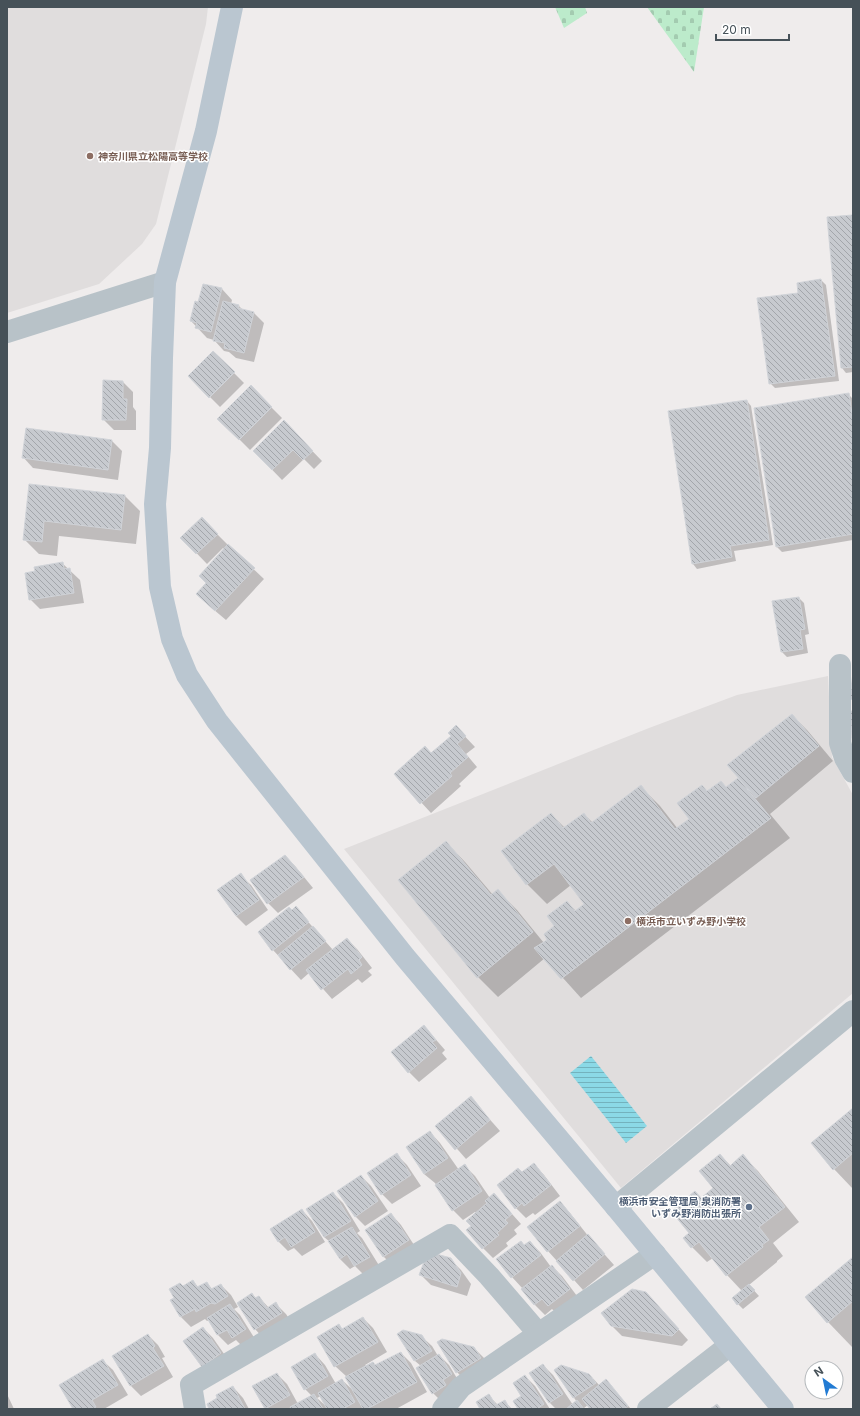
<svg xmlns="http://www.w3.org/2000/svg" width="860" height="1416" font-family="Inter,'Noto Sans JP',sans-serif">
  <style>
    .education { fill: #e0dddd }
    .cemetery { fill: url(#cemetery-stones) }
    .water { fill: url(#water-rules) }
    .shadow { fill: #0003; fill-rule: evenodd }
    .building { fill: url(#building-back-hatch); stroke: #d0d3d8 }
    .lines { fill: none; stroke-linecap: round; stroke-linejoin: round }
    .street { stroke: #b8c2c8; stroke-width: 22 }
    .secondary { stroke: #bac6d0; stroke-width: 22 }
    .education-dot { fill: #8d6e63; stroke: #fff; stroke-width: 1.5 }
    .service-dot { fill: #5c6f8a; stroke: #fff; stroke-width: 1.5 }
    .labels { text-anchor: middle; stroke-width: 3; stroke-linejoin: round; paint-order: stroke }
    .education-label { font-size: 10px; font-weight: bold; fill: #785e54; stroke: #fff; text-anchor: start }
    .service-label { font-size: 10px; font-weight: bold; fill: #4e5e75; stroke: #fff; text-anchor: end }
  </style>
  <defs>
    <pattern id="cemetery-stones" width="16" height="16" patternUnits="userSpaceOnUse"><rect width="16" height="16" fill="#bcebcb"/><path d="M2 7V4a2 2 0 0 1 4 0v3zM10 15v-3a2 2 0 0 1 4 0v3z" fill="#a3cbb0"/></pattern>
    <pattern id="water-rules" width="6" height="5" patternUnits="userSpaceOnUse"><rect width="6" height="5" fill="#8bd9e6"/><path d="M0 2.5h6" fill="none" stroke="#73b2bd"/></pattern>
    <pattern id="building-back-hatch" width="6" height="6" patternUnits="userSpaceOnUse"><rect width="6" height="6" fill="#c7cacf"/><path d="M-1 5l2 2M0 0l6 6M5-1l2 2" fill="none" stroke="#a3a6ab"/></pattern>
  </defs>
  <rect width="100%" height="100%" fill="#efecec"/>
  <!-- education -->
  <g class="education">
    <path d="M 7,7 L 208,7 L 206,24 L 156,224 L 142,244 L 99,284 L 7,313 Z"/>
    <path d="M 828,676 L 832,757 L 853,795 L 853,993 L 621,1188 L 344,849 L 649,728 L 737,695 Z"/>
  </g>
  <!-- cemetery -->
  <g class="cemetery">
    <path d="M 555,7 L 585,7 L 587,13 L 564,28 Z"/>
    <path d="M 647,7 L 704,7 L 694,72 Z"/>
  </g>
  <!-- water -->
  <path class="water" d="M 591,1056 L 647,1126 L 626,1143 L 570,1073 Z"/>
  <!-- shadow -->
  <g class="shadow">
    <path d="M 853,216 L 853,372 L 846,373 L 842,368 L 828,218 Z"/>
    <path d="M 821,280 L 826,285 L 839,381 L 775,388 L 770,383 L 800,293 Z"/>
    <path d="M 204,285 L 222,289 L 232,300 L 231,304 L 239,306 L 244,311 L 254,313 L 264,323 L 254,362 L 236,358 L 229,352 L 224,351 L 214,340 L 207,338 L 191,321 L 199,303 Z"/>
    <path d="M 213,352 L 244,383 L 220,407 L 189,376 Z"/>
    <path d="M 104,381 L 123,382 L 133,392 L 133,407 L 136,411 L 136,430 L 114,430 L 103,419 Z"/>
    <path d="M 251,387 L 282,418 L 250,450 L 219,419 Z"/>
    <path d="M 848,394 L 853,399 L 853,540 L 782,552 L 777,547 Z"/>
    <path d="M 747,401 L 751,406 L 773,545 L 734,551 L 736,561 L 697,569 L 693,564 Z"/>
    <path d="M 294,432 L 322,461 L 314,469 L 304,459 L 282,480 L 254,451 Z"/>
    <path d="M 112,441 L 122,451 L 118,480 L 33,468 L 23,457 Z"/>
    <path d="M 30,485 L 125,496 L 140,511 L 136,544 L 59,536 L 57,556 L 39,554 L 24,539 Z"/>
    <path d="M 202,519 L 228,545 L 264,579 L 226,620 L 207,604 L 207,583 L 224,549 L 223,548 L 207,564 L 182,538 Z"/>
    <path d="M 62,563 L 80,580 L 84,603 L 40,609 L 30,599 Z"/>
    <path d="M 799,598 L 804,603 L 809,634 L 805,635 L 808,653 L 787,657 L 782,652 Z"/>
    <path d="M 792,715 L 807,730 L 833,761 L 770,814 L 790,838 L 581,998 L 545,958 L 498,997 L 478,977 L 399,880 L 446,842 L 465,862 L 493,895 L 498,891 L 517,910 L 544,943 L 548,940 L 567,902 L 576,911 L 586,904 L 571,885 L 547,904 L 527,884 L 551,814 L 565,828 L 584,814 L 593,823 L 641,787 L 660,806 L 678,829 L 690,819 L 702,786 L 708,792 L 726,788 L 740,778 Z"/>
    <path d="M 456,727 L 475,747 L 466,754 L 477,767 L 459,784 L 461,786 L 431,813 L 395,774 L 432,754 L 452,736 Z"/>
    <path d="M 285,856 L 295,866 L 313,888 L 278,913 L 268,903 Z"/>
    <path d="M 240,875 L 251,885 L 268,910 L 246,926 L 236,916 Z"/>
    <path d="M 296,908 L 333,950 L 347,939 L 357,949 L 372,968 L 368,971 L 372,975 L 362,983 L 358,979 L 332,999 L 309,973 L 301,980 L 273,950 L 292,911 Z"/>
    <path d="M 424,1026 L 445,1050 L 442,1053 L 447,1059 L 419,1082 L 409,1072 Z"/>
    <path d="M 471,1098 L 500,1131 L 466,1159 L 437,1126 Z"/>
    <path d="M 853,1109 L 853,1189 L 834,1169 Z"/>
    <path d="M 430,1132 L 440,1143 L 459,1170 L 465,1166 L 475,1176 L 490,1198 L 494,1194 L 521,1224 L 514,1230 L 517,1234 L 506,1243 L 508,1246 L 493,1258 L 483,1248 L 472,1226 L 476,1213 L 475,1212 L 463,1220 L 453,1210 L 435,1183 L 424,1174 Z"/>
    <path d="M 397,1155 L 407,1165 L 421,1186 L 392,1204 L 382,1194 Z"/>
    <path d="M 720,1155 L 731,1166 L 743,1156 L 758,1171 L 799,1222 L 773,1243 L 783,1256 L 777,1261 L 777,1262 L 749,1285 L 759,1296 L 743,1309 L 738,1304 L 742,1291 L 727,1275 L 713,1258 L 707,1262 L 692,1247 L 690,1233 L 695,1192 L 702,1199 L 715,1189 Z"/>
    <path d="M 534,1164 L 544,1175 L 560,1196 L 535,1215 L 533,1213 L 526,1218 L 516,1208 L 522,1173 Z"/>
    <path d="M 361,1176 L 371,1186 L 388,1211 L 365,1226 L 355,1216 Z"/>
    <path d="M 333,1193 L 343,1203 L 360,1231 L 357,1233 L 362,1238 L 380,1267 L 365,1276 L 355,1266 L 350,1269 L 340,1259 L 330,1242 L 324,1237 Z"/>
    <path d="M 560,1202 L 570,1213 L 589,1237 L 614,1265 L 583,1290 L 548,1251 Z"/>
    <path d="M 302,1210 L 312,1221 L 325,1242 L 302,1256 L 294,1248 L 288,1251 L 278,1241 Z"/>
    <path d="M 391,1214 L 401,1225 L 418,1251 L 393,1266 L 383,1256 Z"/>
    <path d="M 530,1242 L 540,1252 L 551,1267 L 552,1266 L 562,1276 L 580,1300 L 559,1316 L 552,1309 L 545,1315 L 535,1305 L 523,1289 L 512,1277 L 498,1259 L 524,1246 Z"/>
    <path d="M 853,1258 L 853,1348 L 828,1322 Z"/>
    <path d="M 450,1259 L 461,1270 L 471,1284 L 467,1296 L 431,1285 L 420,1274 Z"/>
    <path d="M 193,1281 L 199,1288 L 207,1283 L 213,1290 L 221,1285 L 231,1295 L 238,1307 L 234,1309 L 240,1315 L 255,1339 L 243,1347 L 236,1340 L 228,1345 L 218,1335 L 209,1320 L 207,1321 L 205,1319 L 191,1327 L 181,1317 L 172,1301 L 175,1298 L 183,1287 Z"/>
    <path d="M 252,1294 L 256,1298 L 259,1297 L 269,1308 L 276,1304 L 286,1314 L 292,1323 L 265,1340 L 255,1329 L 239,1303 Z"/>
    <path d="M 656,1304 L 688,1340 L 682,1346 L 622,1336 L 611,1325 Z"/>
    <path d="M 363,1318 L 373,1328 L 387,1352 L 365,1365 L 366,1366 L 373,1363 L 376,1366 L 401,1353 L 411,1363 L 427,1392 L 396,1409 L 266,1408 L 277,1374 L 287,1384 L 298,1404 L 312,1396 L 305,1389 L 315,1354 L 325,1365 L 336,1384 L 342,1380 L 355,1392 L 346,1376 L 335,1366 L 339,1326 L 343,1330 ZM 321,1396 L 328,1408 L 317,1398 Z"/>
    <path d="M 203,1328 L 213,1338 L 231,1364 L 202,1366 Z"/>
    <path d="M 399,1334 L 421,1336 L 432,1346 L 438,1356 L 439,1355 L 449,1365 L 461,1385 L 443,1403 L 433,1393 L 421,1366 L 415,1361 Z"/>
    <path d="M 148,1335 L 158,1345 L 165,1357 L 162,1358 L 173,1377 L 141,1396 L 131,1386 L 113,1356 Z"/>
    <path d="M 438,1342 L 473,1347 L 484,1358 L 490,1368 L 467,1383 L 457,1372 Z"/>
    <path d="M 102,1360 L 113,1370 L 128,1395 L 104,1409 L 74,1409 Z"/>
    <path d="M 543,1365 L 553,1375 L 573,1405 L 577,1402 L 555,1371 L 589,1374 L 600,1386 L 606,1381 L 631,1409 L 591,1409 L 588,1405 L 584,1408 L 585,1409 L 556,1409 L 550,1403 L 531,1373 Z"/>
    <path d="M 525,1376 L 535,1386 L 550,1409 L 519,1409 L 523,1396 Z"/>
    <path d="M 233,1387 L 243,1398 L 249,1409 L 210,1409 Z"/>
    <path d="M 7,1394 L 14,1409 L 7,1409 Z"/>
    <path d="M 489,1396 L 498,1405 L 504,1401 L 512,1409 L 481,1409 Z"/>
  </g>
  <!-- building -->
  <g class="building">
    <path d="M 853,215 L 853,367 L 841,368 L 827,217 Z"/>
    <path d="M 821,279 L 835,376 L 769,384 L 757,298 L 798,293 L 797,283 Z"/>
    <path d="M 203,284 L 222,288 L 211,332 L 195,328 L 197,323 L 190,321 L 195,301 L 198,302 Z"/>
    <path d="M 223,301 L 239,305 L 238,308 L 254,312 L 244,353 L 224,348 L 225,343 L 213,341 Z"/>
    <path d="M 213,351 L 235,372 L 209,398 L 188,376 Z"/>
    <path d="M 103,380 L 123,381 L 123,399 L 127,399 L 126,420 L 102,420 Z"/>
    <path d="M 251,385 L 272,407 L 239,440 L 217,419 Z"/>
    <path d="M 849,393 L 853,421 L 853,534 L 776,547 L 754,408 Z"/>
    <path d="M 747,400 L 769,540 L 730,546 L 732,557 L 692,564 L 668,411 Z"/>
    <path d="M 284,420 L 313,451 L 303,460 L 293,450 L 272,470 L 253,451 Z"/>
    <path d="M 26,428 L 112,440 L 108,470 L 22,458 Z"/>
    <path d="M 29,484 L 125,495 L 121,530 L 44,521 L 42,542 L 23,540 Z"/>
    <path d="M 202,517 L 218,534 L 196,554 L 180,538 Z"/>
    <path d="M 228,544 L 255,568 L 215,611 L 196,594 L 206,583 L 199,576 Z"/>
    <path d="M 63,562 L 64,569 L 70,568 L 74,593 L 29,600 L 25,573 L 35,571 L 34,567 Z"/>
    <path d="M 799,597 L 805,629 L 800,630 L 803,649 L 781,652 L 772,601 Z"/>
    <path d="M 853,672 L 853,700 L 850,699 Z"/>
    <path d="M 850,711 L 853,711 L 853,754 Z"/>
    <path d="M 792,714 L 819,746 L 756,798 L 727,765 Z"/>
    <path d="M 456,725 L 466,736 L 457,744 L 468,757 L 450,773 L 452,776 L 420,804 L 394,774 L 425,746 L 431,753 L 451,736 L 448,733 Z"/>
    <path d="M 738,778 L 771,818 L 561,979 L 534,948 L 547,940 L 544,934 L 554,926 L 547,916 L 567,901 L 575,911 L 584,904 L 554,864 L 526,885 L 501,851 L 551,813 L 563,828 L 584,813 L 591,823 L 641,785 L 675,829 L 689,819 L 677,803 L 702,785 L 707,791 L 721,781 L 726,787 Z"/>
    <path d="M 446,841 L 491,895 L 498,889 L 533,932 L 477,978 L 398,880 Z"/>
    <path d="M 285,855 L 304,877 L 267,904 L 250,880 Z"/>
    <path d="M 241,873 L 259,900 L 236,916 L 217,890 Z"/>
    <path d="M 296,906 L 309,922 L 272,951 L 258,932 L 289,907 L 292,910 Z"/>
    <path d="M 313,926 L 326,941 L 290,970 L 278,955 Z"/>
    <path d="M 347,938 L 362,957 L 359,960 L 362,965 L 351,974 L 348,969 L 321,990 L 306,970 Z"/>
    <path d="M 424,1025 L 436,1040 L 432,1042 L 437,1048 L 408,1073 L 391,1052 Z"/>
    <path d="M 471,1096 L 490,1120 L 455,1150 L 435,1126 Z"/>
    <path d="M 853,1108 L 853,1153 L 833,1170 L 811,1143 Z"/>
    <path d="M 430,1131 L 448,1158 L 424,1174 L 406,1147 Z"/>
    <path d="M 397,1153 L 411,1175 L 381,1195 L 367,1173 Z"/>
    <path d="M 720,1154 L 730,1166 L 743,1154 L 785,1207 L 759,1227 L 769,1240 L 762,1245 L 763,1247 L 726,1276 L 699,1242 L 691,1248 L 683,1238 L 689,1233 L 671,1211 L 695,1191 L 701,1198 L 713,1188 L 699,1171 Z"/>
    <path d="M 534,1163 L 551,1185 L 524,1206 L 522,1203 L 515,1209 L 497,1185 L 518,1168 L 522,1172 Z"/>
    <path d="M 465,1164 L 482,1191 L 452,1211 L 435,1185 Z"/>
    <path d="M 361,1175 L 378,1201 L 355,1217 L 337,1191 Z"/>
    <path d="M 333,1192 L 351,1221 L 324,1237 L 306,1209 Z"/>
    <path d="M 494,1193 L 512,1214 L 505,1220 L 508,1223 L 497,1233 L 499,1235 L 482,1249 L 466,1230 L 471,1226 L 466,1221 L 487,1203 L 485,1201 Z"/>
    <path d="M 560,1201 L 580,1226 L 547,1252 L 527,1227 Z"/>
    <path d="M 302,1209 L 315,1232 L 291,1247 L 285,1237 L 278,1242 L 270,1229 Z"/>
    <path d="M 391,1213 L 409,1240 L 383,1257 L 365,1230 Z"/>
    <path d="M 352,1227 L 370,1257 L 354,1266 L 347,1254 L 340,1259 L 328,1241 Z"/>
    <path d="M 588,1234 L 605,1254 L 573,1281 L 556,1261 Z"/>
    <path d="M 521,1241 L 524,1245 L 530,1241 L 541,1255 L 511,1278 L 496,1259 Z"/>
    <path d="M 436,1254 L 451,1258 L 461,1273 L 457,1287 L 419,1275 L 424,1262 Z"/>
    <path d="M 853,1257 L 853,1301 L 827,1323 L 805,1297 Z"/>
    <path d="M 552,1265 L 570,1289 L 548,1306 L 542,1299 L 534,1305 L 521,1289 Z"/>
    <path d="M 193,1280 L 197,1287 L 207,1282 L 211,1289 L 221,1284 L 228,1296 L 215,1304 L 211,1303 L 196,1312 L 195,1309 L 180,1317 L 170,1300 L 174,1298 L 169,1289 L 180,1283 L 183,1286 Z"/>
    <path d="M 749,1284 L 755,1290 L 737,1305 L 732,1298 Z"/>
    <path d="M 632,1289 L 646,1292 L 679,1329 L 672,1336 L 611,1326 L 601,1313 Z"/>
    <path d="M 252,1293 L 255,1298 L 259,1296 L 267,1308 L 276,1302 L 282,1313 L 254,1330 L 237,1303 Z"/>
    <path d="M 230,1304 L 246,1329 L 232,1338 L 227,1330 L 217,1335 L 207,1318 Z"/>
    <path d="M 363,1317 L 378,1342 L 334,1367 L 317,1337 L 339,1324 L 342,1329 Z"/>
    <path d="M 203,1327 L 221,1353 L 202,1367 L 183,1341 Z"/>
    <path d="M 403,1330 L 422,1335 L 432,1351 L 414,1361 L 397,1334 Z"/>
    <path d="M 148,1334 L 155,1346 L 153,1348 L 164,1366 L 130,1386 L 112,1356 Z"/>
    <path d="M 442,1339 L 474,1347 L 481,1358 L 456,1373 L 437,1342 Z"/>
    <path d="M 401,1352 L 417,1382 L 367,1409 L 363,1409 L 345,1377 L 373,1362 L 375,1365 Z"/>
    <path d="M 315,1353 L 328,1376 L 304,1390 L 291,1367 Z"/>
    <path d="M 439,1354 L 452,1374 L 443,1380 L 446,1385 L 432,1394 L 416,1368 Z"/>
    <path d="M 103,1359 L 118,1385 L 92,1400 L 96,1407 L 92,1409 L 73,1409 L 59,1385 Z"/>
    <path d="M 543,1364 L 563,1394 L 549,1403 L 529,1373 Z"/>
    <path d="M 561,1365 L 589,1374 L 596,1383 L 573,1398 L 554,1370 Z"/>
    <path d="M 277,1373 L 290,1395 L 265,1409 L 252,1386 Z"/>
    <path d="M 525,1375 L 544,1404 L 537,1409 L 518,1409 L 513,1401 L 521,1396 L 513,1383 Z"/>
    <path d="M 342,1379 L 355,1402 L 343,1409 L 327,1409 L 318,1393 Z"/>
    <path d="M 606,1379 L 628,1406 L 624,1409 L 590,1409 L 582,1399 Z"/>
    <path d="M 233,1386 L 245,1409 L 209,1409 L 207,1404 L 217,1398 L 216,1395 Z"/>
    <path d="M 314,1394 L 323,1409 L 291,1409 L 290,1407 Z"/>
    <path d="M 489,1394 L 496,1405 L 505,1400 L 510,1409 L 480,1409 L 476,1402 Z"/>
    <path d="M 577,1400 L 584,1409 L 566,1409 Z"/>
    <path d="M 717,1404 L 721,1409 L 710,1409 Z"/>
  </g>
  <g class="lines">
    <!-- street -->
    <g class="street">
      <path d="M 7,332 L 165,282"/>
      <path d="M 840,665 L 840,743 L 845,758 L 853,772"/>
      <path d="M 616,1207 L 853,1011"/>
      <path d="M 195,1409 L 191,1385 L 450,1235 L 489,1276 L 538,1333"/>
      <path d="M 443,1409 L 461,1387 L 655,1254"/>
      <path d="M 648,1409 L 730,1345"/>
    </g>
    <!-- secondary -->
    <path class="secondary" d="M 232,7 L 206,131 L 165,282 L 162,358 L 160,448 L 155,504 L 160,587 L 172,639 L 187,675 L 217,721 L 405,957 L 616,1207 L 783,1409"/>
  </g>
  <!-- markers -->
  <g class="education-dot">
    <circle cx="90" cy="156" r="4"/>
    <circle cx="628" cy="921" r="4"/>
  </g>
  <circle class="service-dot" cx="749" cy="1207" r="4"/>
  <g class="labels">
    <!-- education labels -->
    <g class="education-label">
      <text x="98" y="160">神奈川県立松陽高等学校</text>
      <text x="636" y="925">横浜市立いずみ野小学校</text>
    </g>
    <!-- service labels -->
    <g class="service-label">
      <text x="741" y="1205">横浜市安全管理局 泉消防署<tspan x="741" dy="12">いずみ野消防出張所</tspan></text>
    </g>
  </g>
  <!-- border -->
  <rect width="860" height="1416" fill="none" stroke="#465158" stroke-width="16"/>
  <!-- north arrow -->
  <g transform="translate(824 1380) rotate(327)"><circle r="19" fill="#ffffff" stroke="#b5b9bc"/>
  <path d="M0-3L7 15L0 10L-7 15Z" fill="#227bd3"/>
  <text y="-6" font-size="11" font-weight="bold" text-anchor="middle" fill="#465158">N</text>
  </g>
  <!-- scale -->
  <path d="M716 34v6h73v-6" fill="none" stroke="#465158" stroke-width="2"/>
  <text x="722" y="34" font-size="12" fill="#465158" stroke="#ffffff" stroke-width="3" paint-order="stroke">20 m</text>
</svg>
